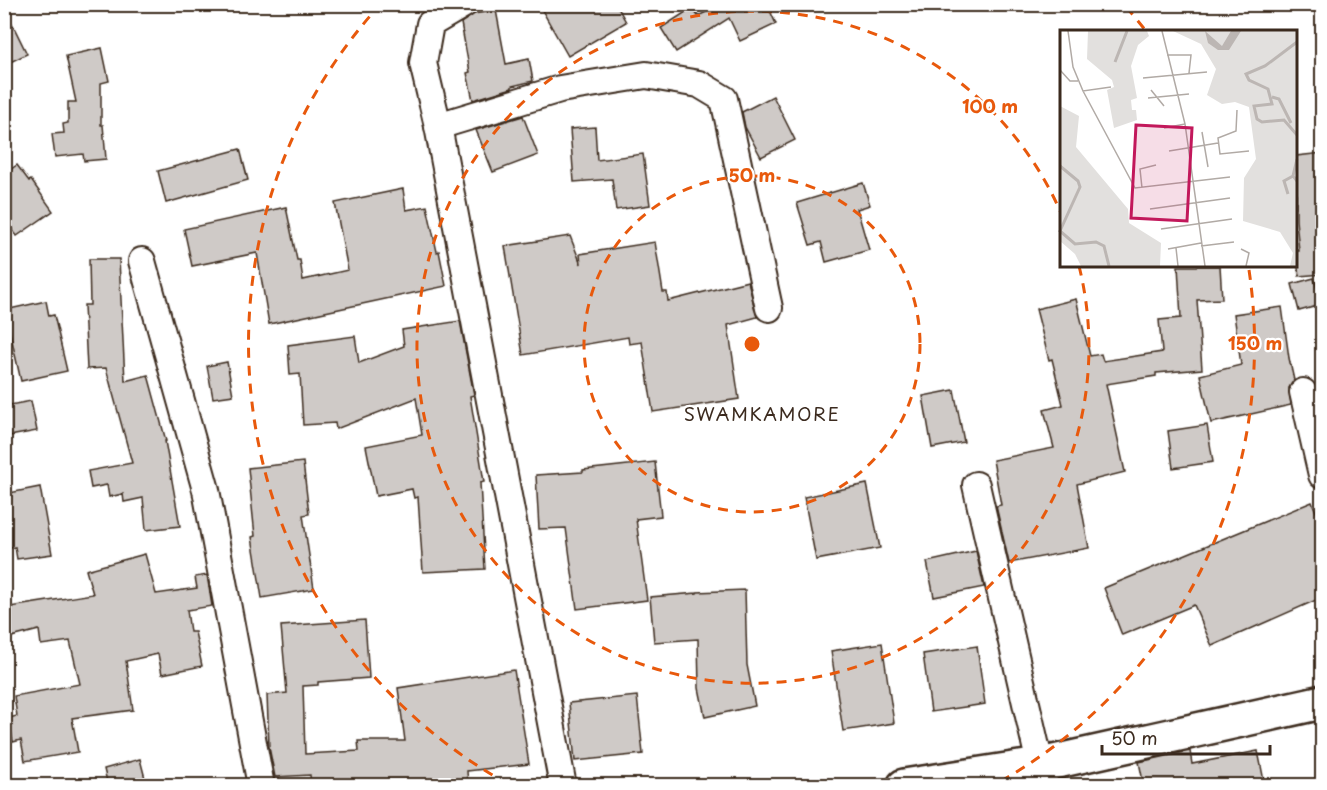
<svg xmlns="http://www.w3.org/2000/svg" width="1327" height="790" font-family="'Playpen Sans',sans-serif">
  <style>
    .building { fill: #cfcac7; stroke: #3b2a1e; stroke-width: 1.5 }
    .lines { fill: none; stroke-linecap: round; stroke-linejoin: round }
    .minor-casing { stroke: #3b2a1e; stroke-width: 30 }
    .tertiary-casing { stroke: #3b2a1e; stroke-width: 38 }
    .minor { stroke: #fff; stroke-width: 26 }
    .tertiary { stroke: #fff; stroke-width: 33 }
    .ring { fill: none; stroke: #e8590c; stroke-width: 3; stroke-dasharray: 10 8 }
    .labels { text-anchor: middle; stroke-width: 4.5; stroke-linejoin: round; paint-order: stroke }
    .neighbourhood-label { font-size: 18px; letter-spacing: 1.5px; fill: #3b2a1e; stroke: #fff }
    .inset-river { fill: none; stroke: #bcb6b3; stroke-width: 3 }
    .inset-road { fill: none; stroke: #b1aaa5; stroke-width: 1.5 }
    .view { fill: #c2185b; fill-opacity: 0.15; stroke: #c2185b; stroke-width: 3 }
    .inset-edge { fill: none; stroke: #3b2a1e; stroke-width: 3 }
    .centre { fill: #e8590c; stroke: #fff; stroke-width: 3 }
    .ring-label { font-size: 18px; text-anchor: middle; font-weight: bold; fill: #e8590c; stroke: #fff; stroke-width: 4.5; stroke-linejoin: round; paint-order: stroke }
  </style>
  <rect width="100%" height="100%" fill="#fff"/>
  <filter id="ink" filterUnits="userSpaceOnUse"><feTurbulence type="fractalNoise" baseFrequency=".0167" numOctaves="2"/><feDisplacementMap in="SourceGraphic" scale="12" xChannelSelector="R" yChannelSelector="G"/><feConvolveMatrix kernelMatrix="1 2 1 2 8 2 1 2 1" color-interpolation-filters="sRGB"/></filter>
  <g filter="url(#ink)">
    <!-- building -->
    <g class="building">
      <path d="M 553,4 L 616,4 L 626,22 L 568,56 L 542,10 Z"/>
      <path d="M 723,4 L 767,4 L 776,24 L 740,41 L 729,18 L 676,52 L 661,28 L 692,8 L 698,16 Z"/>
      <path d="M 4,7 L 27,54 L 4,65 Z"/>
      <path d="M 496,10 L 506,64 L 529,59 L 533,81 L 512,86 L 512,88 L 473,100 L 467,73 L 470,72 L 461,23 L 474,14 Z"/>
      <path d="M 102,48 L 109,81 L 101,83 L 101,125 L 103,125 L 106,159 L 84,161 L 83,154 L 55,157 L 52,134 L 64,133 L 63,124 L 68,123 L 68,102 L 76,102 L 66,56 Z"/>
      <path d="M 773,96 L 795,140 L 761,157 L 745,127 L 742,112 Z"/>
      <path d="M 523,116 L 538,155 L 493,172 L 476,130 Z"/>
      <path d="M 595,127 L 597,160 L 643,154 L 650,205 L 616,210 L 612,179 L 574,182 L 570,129 Z"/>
      <path d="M 240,149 L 248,180 L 166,203 L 158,171 Z"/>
      <path d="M 1323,153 L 1323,274 L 1299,276 L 1296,251 L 1299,251 L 1296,220 L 1296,156 Z"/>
      <path d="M 17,165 L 29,181 L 31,180 L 53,211 L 17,236 L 4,218 L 4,174 Z"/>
      <path d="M 863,183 L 870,205 L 857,209 L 869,250 L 826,262 L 821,242 L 810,245 L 797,203 Z"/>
      <path d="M 403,189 L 406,210 L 427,206 L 437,252 L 439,251 L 446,286 L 269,324 L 257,253 L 192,266 L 184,229 L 286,207 L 297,260 L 300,260 L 303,280 L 348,270 L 335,203 Z"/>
      <path d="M 570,236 L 581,264 L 580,254 L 655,242 L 663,292 L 667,292 L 668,301 L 748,281 L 757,317 L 728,325 L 739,399 L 653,412 L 642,342 L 629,344 L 628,337 L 523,355 L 505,246 Z"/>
      <path d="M 89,259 L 119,259 L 125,381 L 148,375 L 166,441 L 165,441 L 180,526 L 146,530 L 143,498 L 124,502 L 123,494 L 109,497 L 107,485 L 91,488 L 88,471 L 132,463 L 106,368 L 87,369 L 84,305 L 90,305 Z"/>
      <path d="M 1178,266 L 1220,266 L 1222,299 L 1197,300 L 1202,369 L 1156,373 L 1156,376 L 1106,384 L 1125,472 L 1077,484 L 1089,548 L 1009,563 L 996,506 L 1001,505 L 993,460 L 1054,448 L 1044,410 L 1063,405 L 1052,359 L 1049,360 L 1036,309 L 1076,299 L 1090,356 L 1101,354 L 1103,361 L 1162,352 L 1159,320 L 1181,318 Z"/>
      <path d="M 1314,278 L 1321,305 L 1299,311 L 1292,284 Z"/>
      <path d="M 46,301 L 49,316 L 54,315 L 67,371 L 21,381 L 5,310 Z"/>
      <path d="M 1282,307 L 1289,358 L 1294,380 L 1289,388 L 1291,405 L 1211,423 L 1200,375 L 1241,365 L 1234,314 Z"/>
      <path d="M 460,321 L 474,395 L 470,396 L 484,482 L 480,483 L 485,569 L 423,572 L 418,497 L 414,498 L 412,489 L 376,496 L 366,446 L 422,435 L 416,398 L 336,429 L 335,423 L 303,425 L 300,374 L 290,375 L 288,345 L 355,336 L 359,363 L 404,346 L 402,330 Z"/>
      <path d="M 227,362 L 233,395 L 213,398 L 207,366 Z"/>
      <path d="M 954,390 L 964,442 L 932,448 L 923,396 Z"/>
      <path d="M 31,401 L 37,431 L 4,437 L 4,406 Z"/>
      <path d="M 1207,425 L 1213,462 L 1173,468 L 1168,431 Z"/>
      <path d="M 303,462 L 309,514 L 303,515 L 314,589 L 262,598 L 252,537 L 255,536 L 248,468 Z"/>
      <path d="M 655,462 L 661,516 L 636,519 L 647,600 L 577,609 L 566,528 L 539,529 L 536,475 L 583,472 L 583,470 Z"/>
      <path d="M 867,484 L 880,548 L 816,560 L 804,497 Z"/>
      <path d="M 40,487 L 52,554 L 17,559 L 15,547 L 6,549 L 4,494 Z"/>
      <path d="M 1312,502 L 1323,529 L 1323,597 L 1212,646 L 1194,605 L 1122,635 L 1104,588 Z"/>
      <path d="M 976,551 L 984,587 L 934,597 L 927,562 Z"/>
      <path d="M 145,554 L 156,594 L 197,588 L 195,577 L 207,575 L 212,606 L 187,610 L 190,632 L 195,632 L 202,666 L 162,674 L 158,654 L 126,661 L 133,710 L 72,718 L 78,752 L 25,761 L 21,740 L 13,742 L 9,718 L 17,716 L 14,696 L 80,684 L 70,641 L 41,645 L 39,630 L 4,639 L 4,608 L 93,594 L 86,570 Z"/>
      <path d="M 745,590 L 747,665 L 755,706 L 705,717 L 699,688 L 698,639 L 654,642 L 650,597 L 697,593 L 697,592 Z"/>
      <path d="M 365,620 L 369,678 L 318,682 L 318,685 L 303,686 L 305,754 L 359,751 L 358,741 L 405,741 L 398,688 L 514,670 L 529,764 L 467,771 L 468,786 L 414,786 L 413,783 L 311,786 L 310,775 L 275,777 L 269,747 L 267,695 L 287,693 L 281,626 Z"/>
      <path d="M 882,643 L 894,723 L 843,731 L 831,651 Z"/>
      <path d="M 977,646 L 985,704 L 931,712 L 923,654 Z"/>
      <path d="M 637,696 L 643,754 L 575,761 L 569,703 Z"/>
      <path d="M 1190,751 L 1192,764 L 1258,751 L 1265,786 L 1144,786 L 1139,762 Z"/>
      <path d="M 140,759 L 147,786 L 108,786 L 104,769 Z"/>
    </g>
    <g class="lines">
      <defs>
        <g id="minor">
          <path d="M 464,4 L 430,24 L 423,63 L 438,126 L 563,786"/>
          <path d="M 438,126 L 560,89 L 646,75 L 699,84 L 724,99 L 769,308"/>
          <path d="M 142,261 L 206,490 L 261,786"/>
          <path d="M 1303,392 L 1322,475"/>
          <path d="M 976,485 L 1045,786"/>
        </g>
        <path id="tertiary" d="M 904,786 L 1040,765 L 1322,702"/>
      </defs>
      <!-- minor casing -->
      <use href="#minor" class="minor-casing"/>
      <!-- tertiary casing -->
      <use href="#tertiary" class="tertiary-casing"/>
      <!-- minor -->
      <use href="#minor" class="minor"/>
      <!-- tertiary -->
      <use href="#tertiary" class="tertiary"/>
    </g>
  </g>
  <!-- distance rings -->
  <g class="ring">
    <circle cx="752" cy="344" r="168"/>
    <path d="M1079 266A336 336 0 1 1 1061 213"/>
    <path d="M508 784A503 503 0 0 1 378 7M1126 7A503 503 0 0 1 1146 31M1249 270A503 503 0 0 1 996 784"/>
  </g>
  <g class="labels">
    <!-- neighbourhood labels -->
    <g class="neighbourhood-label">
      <text x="762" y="421">SWAMKAMORE</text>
    </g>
  </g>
  <!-- overview -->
  <g transform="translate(1060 30)">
    <rect width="237" height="237" fill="#fff"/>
    <path d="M 28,1 L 87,1 L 89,6 L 78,15 L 71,36 L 77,68 L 71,70 L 72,80 L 76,80 L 77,90 L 54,98 L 47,60 L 54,57 L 52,50 L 27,29 ZM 113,1 L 237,1 L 237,236 L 230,236 L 233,223 L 220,202 L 183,191 L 184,148 L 196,129 L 189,77 L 175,72 L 162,74 L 147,65 L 156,39 L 141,14 ZM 0,76 L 19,86 L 16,117 L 68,179 L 69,193 L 101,213 L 100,236 L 21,236 L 15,224 L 0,211 Z" fill="#e2e0de"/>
    <path d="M 145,1 L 162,16 L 171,1 L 181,1 L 169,20 L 158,20 L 148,13 Z" fill="#bcb6b3"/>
    <path class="inset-river" d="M 237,12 L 205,36 L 186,44 L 189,50 L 208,59 L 212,74 L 194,76 L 197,89 L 202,92 L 224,90 L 237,105M 55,32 L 67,1M 212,67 L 219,69 L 231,93M 237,129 L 233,146 L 237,151M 0,136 L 18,151 L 20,157 L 0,201 L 15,214 L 36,212 L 44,216 L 49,236M 228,164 L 224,151 L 233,146"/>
    <path class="inset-road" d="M 8,1 L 13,37 L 23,61 L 51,57M 102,1 L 125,94 L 145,236M 107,25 L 131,25 L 129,43M 0,40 L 10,51 L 18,51M 83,48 L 147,42M 91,60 L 104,76M 23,61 L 75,158 L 170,147M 88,68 L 129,64M 177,80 L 176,101 L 158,108 L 160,124 L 189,121M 104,98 L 125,94M 142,102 L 148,137M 109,121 L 158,113M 82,158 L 80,139 L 96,135M 90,179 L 170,168M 101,199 L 172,189M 141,216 L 174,212M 116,218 L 118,236M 108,219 L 141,213M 181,219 L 189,223 L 186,236"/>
    <path class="view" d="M 76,95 L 132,98 L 127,191 L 71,188 Z"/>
    <rect width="237" height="237" class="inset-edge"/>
  </g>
  <circle cx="752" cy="344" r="9" class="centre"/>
  <g class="ring-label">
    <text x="990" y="113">100 m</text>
    <text x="752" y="182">50 m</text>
    <text x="1255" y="350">150 m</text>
  </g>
  <!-- margin -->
  <rect width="1327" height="790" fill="none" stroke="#fff" stroke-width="24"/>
  <rect x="12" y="12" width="1303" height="766" fill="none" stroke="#3b2a1e" stroke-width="2" filter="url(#ink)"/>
  <!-- scale -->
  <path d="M1102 745v9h168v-9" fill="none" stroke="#3b2a1e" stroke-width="3"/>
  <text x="1111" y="745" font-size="18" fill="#3b2a1e" stroke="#ffffff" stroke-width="4.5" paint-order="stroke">50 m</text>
</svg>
